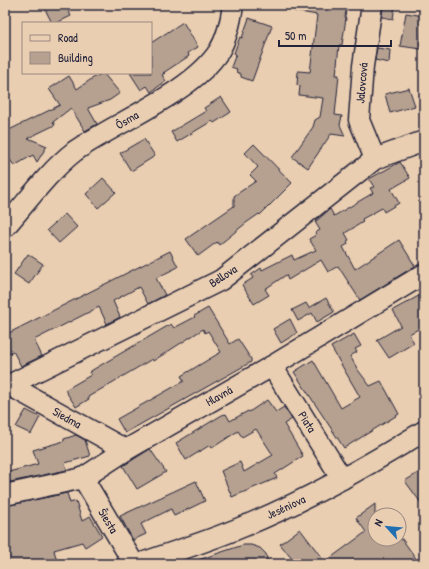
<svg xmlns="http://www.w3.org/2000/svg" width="429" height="569" font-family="'Patrick Hand',sans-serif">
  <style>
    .building { fill: #b6a191; stroke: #22223b }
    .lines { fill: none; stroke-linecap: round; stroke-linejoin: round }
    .minor-casing { stroke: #22223b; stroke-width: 23 }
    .minor { stroke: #eaceb1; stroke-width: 20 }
    .labels { text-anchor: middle; stroke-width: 4; stroke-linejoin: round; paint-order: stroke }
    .street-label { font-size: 12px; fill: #22223b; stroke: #eaceb1 }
  </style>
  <rect width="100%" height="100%" fill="#eaceb1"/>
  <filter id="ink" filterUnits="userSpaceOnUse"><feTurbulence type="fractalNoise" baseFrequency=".025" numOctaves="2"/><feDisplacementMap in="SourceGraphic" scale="8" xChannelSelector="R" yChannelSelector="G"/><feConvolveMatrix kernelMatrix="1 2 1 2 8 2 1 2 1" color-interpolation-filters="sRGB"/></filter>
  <g filter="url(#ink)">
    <!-- building -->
    <g class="building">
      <path d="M 43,5 L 65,5 L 71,16 L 56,23 L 52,23 Z"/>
      <path d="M 295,5 L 347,5 L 345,17 L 346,18 L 342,45 L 339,45 L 336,75 L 339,75 L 335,115 L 342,116 L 340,125 L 345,136 L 331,134 L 308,168 L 292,157 L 313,127 L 315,120 L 320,117 L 323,98 L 299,95 L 300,86 L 297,85 L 298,71 L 310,72 L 317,15 L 294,11 Z"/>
      <path d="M 383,5 L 395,5 L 393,19 L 382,17 Z"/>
      <path d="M 406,13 L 424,16 L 421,49 L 400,46 Z"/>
      <path d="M 249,18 L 272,26 L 252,81 L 241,77 L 241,74 L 236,72 L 237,69 L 231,67 L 236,54 L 234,53 L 240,37 L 242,38 Z"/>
      <path d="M 183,22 L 198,47 L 188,53 L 189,56 L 163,73 L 165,73 L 162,75 L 166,81 L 151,92 L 147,86 L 141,90 L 130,73 L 151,73 L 151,43 Z"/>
      <path d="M 377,48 L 390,50 L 389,63 L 375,60 Z"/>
      <path d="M 103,73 L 120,93 L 110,100 L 88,108 L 97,124 L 85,131 L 71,108 L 53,122 L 55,125 L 28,138 L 47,146 L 37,162 L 33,155 L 14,166 L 5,151 L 5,132 L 60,105 L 49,89 L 69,76 L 77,89 L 93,78 Z"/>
      <path d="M 409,88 L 415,106 L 390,113 L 385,94 Z"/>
      <path d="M 221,97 L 231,112 L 214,123 L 212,121 L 177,142 L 171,132 L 206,111 L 204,108 Z"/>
      <path d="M 144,139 L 155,156 L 131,171 L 120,153 Z"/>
      <path d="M 254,144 L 292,183 L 260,215 L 259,214 L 246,223 L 219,245 L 217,242 L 198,256 L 186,239 L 234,206 L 234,196 L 256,181 L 250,175 L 258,167 L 245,153 Z"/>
      <path d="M 400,162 L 410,178 L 391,189 L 399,203 L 384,212 L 382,208 L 362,219 L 363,222 L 345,233 L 349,240 L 347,241 L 348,244 L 343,247 L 355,269 L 399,240 L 415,266 L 360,300 L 338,266 L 328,272 L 321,260 L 288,280 L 286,275 L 265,289 L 269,295 L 254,304 L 242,285 L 253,278 L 251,275 L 261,268 L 262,270 L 292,255 L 294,260 L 316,250 L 309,239 L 316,235 L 315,233 L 320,230 L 315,222 L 330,209 L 334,216 L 373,193 L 370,188 L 374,187 L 369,179 Z"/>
      <path d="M 103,178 L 116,192 L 98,208 L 86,194 Z"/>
      <path d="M 65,214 L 77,227 L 59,243 L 47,230 Z"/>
      <path d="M 170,251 L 178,267 L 156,278 L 165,295 L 148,304 L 139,287 L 113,301 L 120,317 L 107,324 L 99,307 L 34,340 L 42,356 L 21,366 L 13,351 L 5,355 L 5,335 Z"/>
      <path d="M 28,254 L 43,264 L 29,284 L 14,274 Z"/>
      <path d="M 424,293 L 424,326 L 409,334 L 414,343 L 389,358 L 377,340 L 401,326 L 393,310 Z"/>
      <path d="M 326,298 L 334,312 L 317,322 L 312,313 L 298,321 L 292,310 L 306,303 L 309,308 Z"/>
      <path d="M 208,308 L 230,344 L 238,339 L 251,359 L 251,362 L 125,433 L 117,419 L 184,381 L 181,376 L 221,352 L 208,331 L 205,333 L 203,329 L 153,361 L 152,359 L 88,397 L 89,399 L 76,407 L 65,390 L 91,375 L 89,372 L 171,324 L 174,328 L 195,317 L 194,316 Z"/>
      <path d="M 290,319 L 297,333 L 281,343 L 273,329 Z"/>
      <path d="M 354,334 L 361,346 L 355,349 L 357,352 L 350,356 L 358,370 L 370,386 L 381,381 L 399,414 L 344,448 L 294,372 L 313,360 L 341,408 L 360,397 L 331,347 Z"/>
      <path d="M 267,400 L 276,412 L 284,407 L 292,419 L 284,424 L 303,456 L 275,474 L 277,478 L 232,497 L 221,471 L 240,462 L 244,472 L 273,455 L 256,429 L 242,437 L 238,431 L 212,448 L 210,445 L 186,460 L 176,443 L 222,415 L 226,414 L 230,421 L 248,411 L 249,412 Z"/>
      <path d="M 26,410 L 40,417 L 31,434 L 16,427 Z"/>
      <path d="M 76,435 L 85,440 L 90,456 L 65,463 L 67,470 L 5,483 L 5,473 L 38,464 L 33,450 L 64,441 L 64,439 Z"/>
      <path d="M 150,449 L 166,472 L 137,489 L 123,466 Z"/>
      <path d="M 424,469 L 424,507 L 405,481 Z"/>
      <path d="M 196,481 L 205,501 L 174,516 L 171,509 L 141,524 L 146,534 L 133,540 L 120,516 Z"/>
      <path d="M 67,493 L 70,503 L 76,501 L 82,521 L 90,516 L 102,536 L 85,547 L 82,542 L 54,550 L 57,562 L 51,564 L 5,564 L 5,506 Z"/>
      <path d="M 375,504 L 375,539 L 402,539 L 420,564 L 296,564 L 280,544 L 300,529 L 325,562 L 366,532 L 356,518 Z"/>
      <path d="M 243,545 L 251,545 L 260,548 L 266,554 L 268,564 L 192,564 L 192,562 Z"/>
    </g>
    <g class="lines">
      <defs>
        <g id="minor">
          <path d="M 372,5 L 363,66 L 359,120 L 375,159"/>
          <path d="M 5,227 C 27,202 48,172 75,151 C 116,122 192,93 219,51 C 227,38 231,20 233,5"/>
          <path d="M 272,366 L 342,479"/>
          <path d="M 9,385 L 126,450"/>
          <path d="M 5,387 L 221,280 L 375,159 L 424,141"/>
          <path d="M 83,478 L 134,564"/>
          <path d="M 5,495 L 83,478 L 126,450 L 272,366 L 424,274"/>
          <path d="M 139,564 C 173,552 209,541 242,527 C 306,501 366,467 424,431"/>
        </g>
      </defs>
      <!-- minor casing -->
      <use href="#minor" class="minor-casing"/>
      <!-- minor -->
      <use href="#minor" class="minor"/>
    </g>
  </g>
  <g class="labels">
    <!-- street labels -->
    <g class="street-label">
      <text transform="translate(362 83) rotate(-85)" y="4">Jalovcová</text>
      <text transform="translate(127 120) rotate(-31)" y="4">Ôsma</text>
      <text transform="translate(223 276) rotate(-33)" y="4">Bellova</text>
      <text transform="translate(219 396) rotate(-30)" y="4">Hlavná</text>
      <text transform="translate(67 418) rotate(29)" y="4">Siedma</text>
      <text transform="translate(307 422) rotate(58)" y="4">Piata</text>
      <text transform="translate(286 507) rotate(-25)" y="4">Jeséniova</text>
      <text transform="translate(108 521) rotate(59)" y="4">Šiesta</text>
    </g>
  </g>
  <!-- margin -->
  <rect width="429" height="569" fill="none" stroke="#eaceb1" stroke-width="20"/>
  <rect x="10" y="10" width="409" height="549" fill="none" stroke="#22223b" stroke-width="1.5" filter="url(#ink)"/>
  <!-- legend -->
  <rect x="22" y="22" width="130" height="52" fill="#eaceb1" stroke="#9a8982"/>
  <rect x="30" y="35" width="20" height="6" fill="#eaceb1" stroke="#9a8982"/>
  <text x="58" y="42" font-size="12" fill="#22223b">Road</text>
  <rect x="30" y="52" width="20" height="12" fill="#b6a191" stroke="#9a8982"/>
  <text x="58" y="62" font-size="12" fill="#22223b">Building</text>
  <!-- north arrow -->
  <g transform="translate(387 527) rotate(297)"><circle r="19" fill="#eaceb1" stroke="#9a8982"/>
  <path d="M0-3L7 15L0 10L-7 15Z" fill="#1f6fb2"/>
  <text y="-6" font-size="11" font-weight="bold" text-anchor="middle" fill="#22223b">N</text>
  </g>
  <!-- scale -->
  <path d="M279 40v6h112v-6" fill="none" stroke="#22223b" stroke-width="2"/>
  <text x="285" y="40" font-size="12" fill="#22223b" stroke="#eaceb1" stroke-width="3" paint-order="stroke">50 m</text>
</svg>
